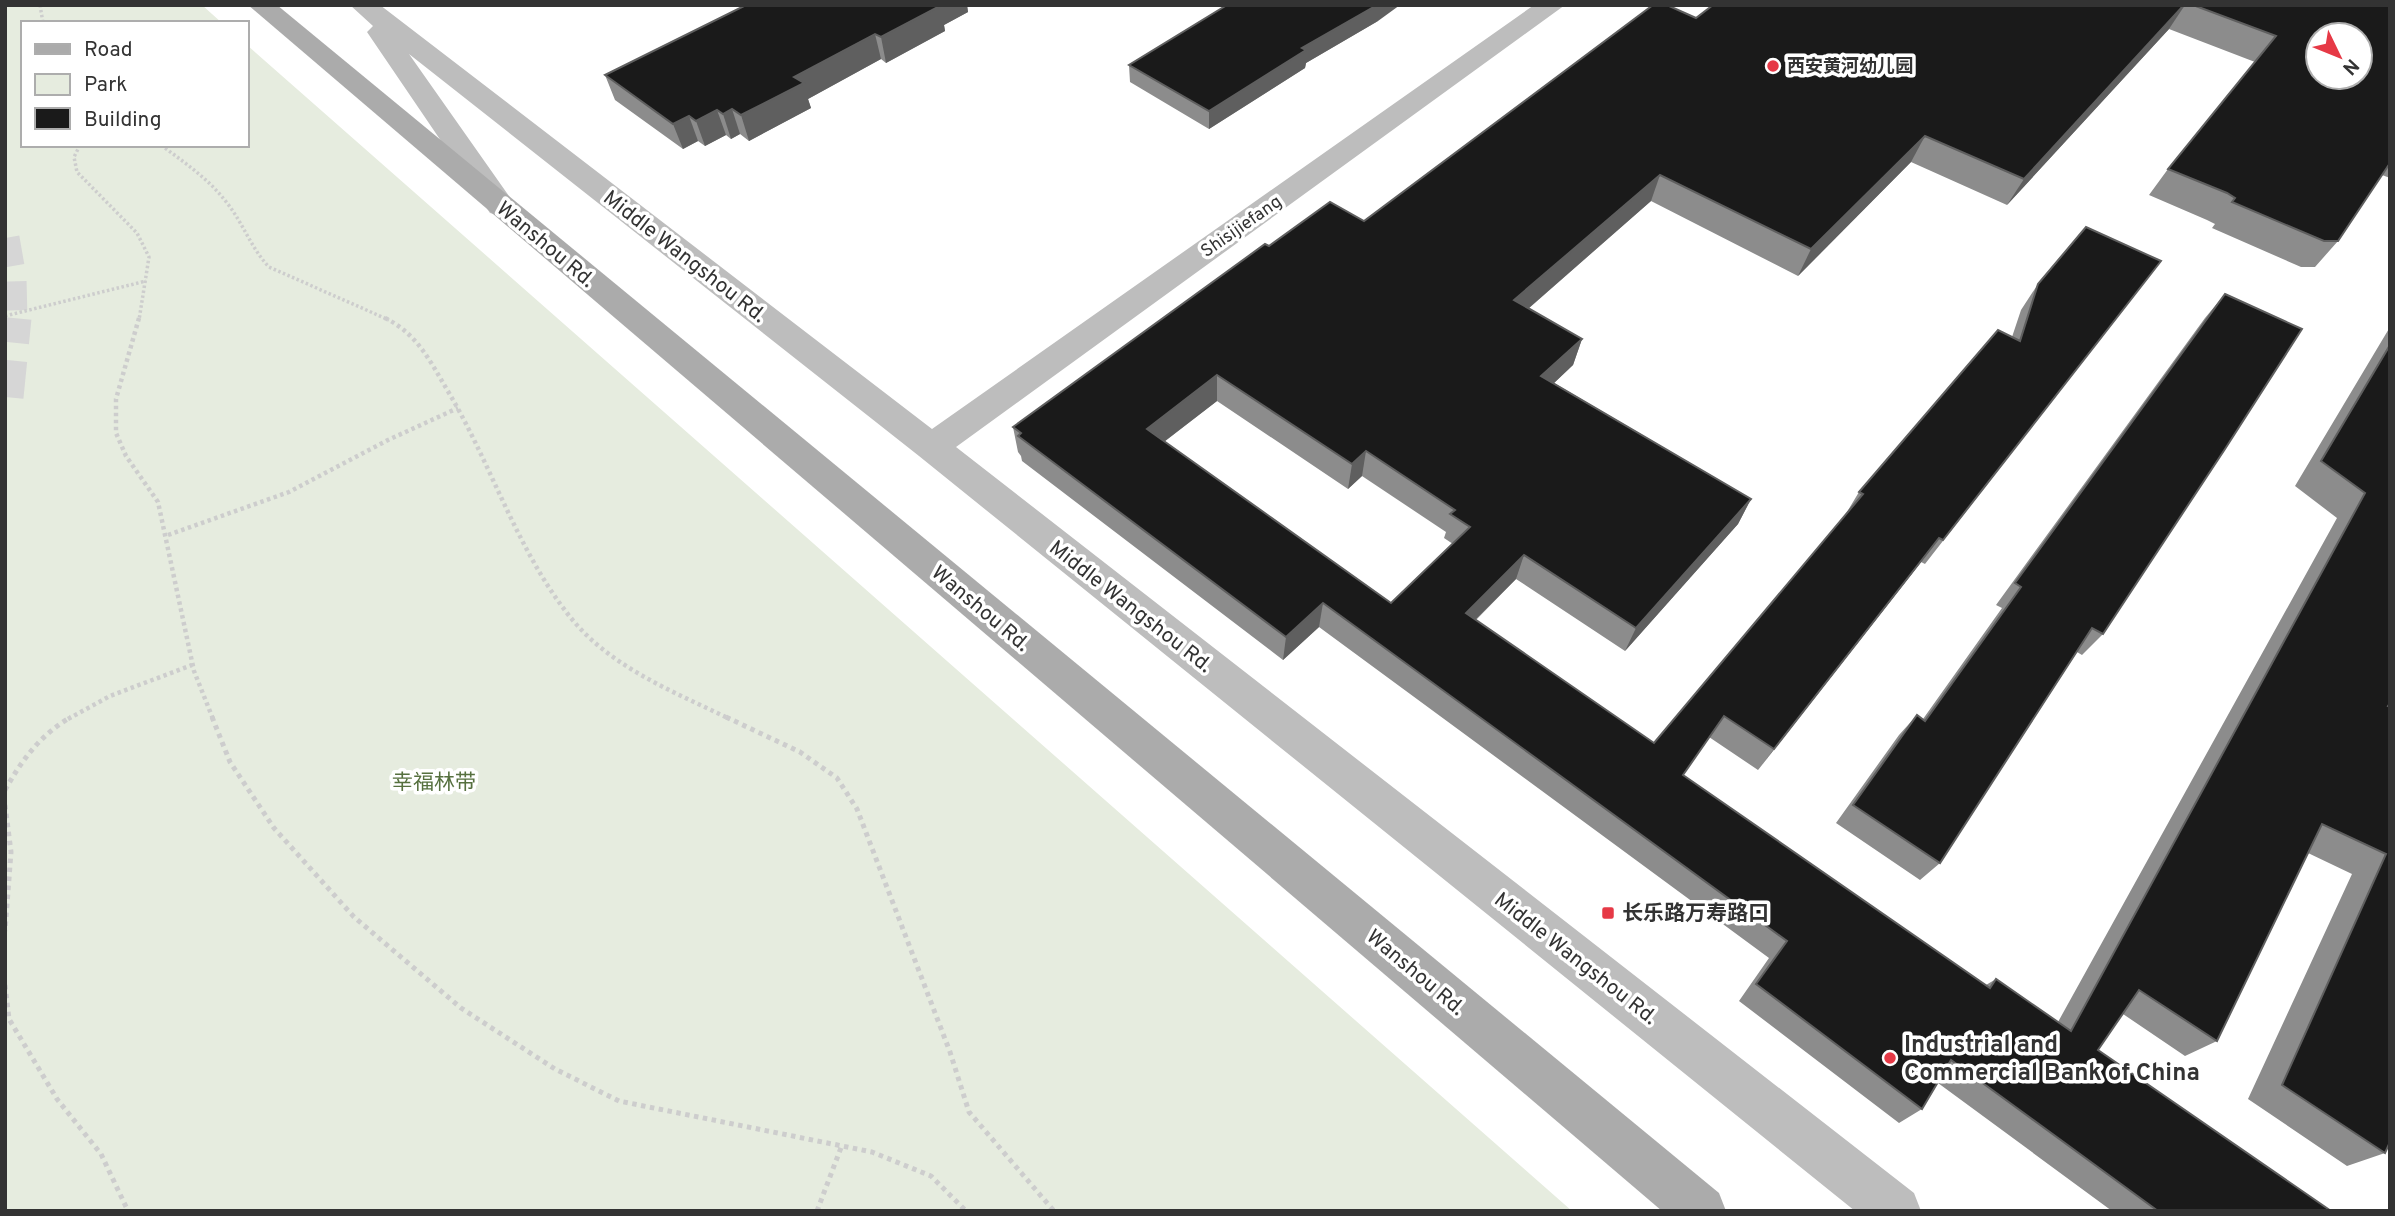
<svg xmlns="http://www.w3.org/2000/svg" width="2395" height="1216" font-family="Overpass,'Noto Sans SC',sans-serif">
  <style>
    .green { fill: #e6ecdf }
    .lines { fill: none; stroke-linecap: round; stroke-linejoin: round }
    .street-tunnel-far1 { stroke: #d6d6d6; stroke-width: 29; stroke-dasharray: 29 15; stroke-linecap: butt }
    .street-tunnel { stroke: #d6d6d6; stroke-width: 37; stroke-dasharray: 37 18; stroke-linecap: butt }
    .path-far2 { stroke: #cdcdcd; stroke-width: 3.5; stroke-dasharray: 2.5 2.5; stroke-linecap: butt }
    .path-far1 { stroke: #cdcdcd; stroke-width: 4.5; stroke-dasharray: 3.5 3.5; stroke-linecap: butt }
    .path { stroke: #cdcdcd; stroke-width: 5; stroke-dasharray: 4.5 4.5; stroke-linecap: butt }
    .secondary { fill: #bdbdbd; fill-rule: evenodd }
    .primary { fill: #ababab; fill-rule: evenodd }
    .wall { fill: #8c8c8c; fill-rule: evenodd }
    .shaded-wall { fill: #5f5f5f }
    .building { fill: #1a1a1a; stroke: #5f5f5f; stroke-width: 2; fill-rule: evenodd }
    .poi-dot { fill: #e63946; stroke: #fff; stroke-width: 2.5 }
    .labels { text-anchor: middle; stroke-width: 7; stroke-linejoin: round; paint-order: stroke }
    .far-poi-label { font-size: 18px; font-weight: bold; fill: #333; stroke: #fff; text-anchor: start }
    .far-street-label { font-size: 18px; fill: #333; stroke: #fff }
    .street-label { font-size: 21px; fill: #333; stroke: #fff }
    .park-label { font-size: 21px; fill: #56703f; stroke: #fff }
    .poi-label { font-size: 21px; font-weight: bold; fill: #333; stroke: #fff; text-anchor: start }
    .near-poi-label { font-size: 24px; font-weight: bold; fill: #333; stroke: #fff; text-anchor: start }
  </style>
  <rect width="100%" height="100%" fill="#fff"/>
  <!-- green -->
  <path class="green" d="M 5,5 L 202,5 L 222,23 L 23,23 L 23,145 L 247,145 L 247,45 L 1572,1211 L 5,1211 Z"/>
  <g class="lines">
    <!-- street-tunnel-far1 -->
    <path class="street-tunnel-far1" d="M 5,238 L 12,278 L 13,320"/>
    <!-- street-tunnel -->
    <path class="street-tunnel" d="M 5,397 L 13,318"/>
    <!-- path-far2 -->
    <g class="path-far2">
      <path d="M 40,5 L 43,23"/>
      <path d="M 80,145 L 74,157 L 77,172 L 137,233 L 149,257 L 139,320"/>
      <path d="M 161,145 C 185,163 209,179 227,203 C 243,223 251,248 269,267 L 389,320"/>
      <path d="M 5,316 L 146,281"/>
    </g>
    <!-- path-far1 -->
    <g class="path-far1">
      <path d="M 139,318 L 116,399 L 116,433 L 126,456 L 158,502 L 194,671 L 213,719"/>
      <path d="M 385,318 C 418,334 431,363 449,393 C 491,464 516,547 567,613 C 607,666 672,691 730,719"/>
      <path d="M 168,535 L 289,492 L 388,440 L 458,408"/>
      <path d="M 68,719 L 110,696 L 192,665"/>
    </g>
    <!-- path -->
    <g class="path">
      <path d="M 212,717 L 230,762 L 274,828 L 354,917 L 461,1008 L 555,1069 L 619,1101 L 872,1152 L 931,1176 L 966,1211"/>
      <path d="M 726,717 L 800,752 L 837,778 L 857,809 L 950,1052 L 969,1112 L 1054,1211"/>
      <path d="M 5,790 C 22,760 40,735 71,717"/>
      <path d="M 5,805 L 11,852 L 5,931"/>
      <path d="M 5,985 L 9,1019 L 57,1099 L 101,1154 L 128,1211"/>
      <path d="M 817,1211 L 842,1145"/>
    </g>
    <!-- secondary -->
    <path class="secondary" d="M 350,5 L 380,5 L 932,429 L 1534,5 L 1565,5 L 956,447 L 1914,1193 L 1921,1211 L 1855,1211 L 919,456 L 409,54 L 516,206 L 512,213 L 501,216 L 490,213 L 367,32 L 373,26 Z"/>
    <!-- primary -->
    <path class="primary" d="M 248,5 L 277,5 L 1719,1193 L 1726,1211 L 1662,1211 Z"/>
  </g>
  <!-- wall -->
  <g class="wall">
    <path d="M 746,5 L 967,5 L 968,12 L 944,25 L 945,31 L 886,63 L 881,59 L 808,99 L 811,108 L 749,141 L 740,134 L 731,139 L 726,135 L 705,146 L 698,141 L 683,149 L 615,100 L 605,75 Z"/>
    <path d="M 1713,5 L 2390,5 L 2390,178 L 2382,175 L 2338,241 L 2315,267 L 2301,267 L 2212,228 L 2215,224 L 2207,220 L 2149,195 L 2168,169 L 2255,62 L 2169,29 L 2007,205 L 1911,162 L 1798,276 L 1651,201 L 1528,309 L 1582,339 L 1573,365 L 1554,383 L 1751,499 L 1738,524 L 1625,651 L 1516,579 L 1476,620 L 1654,743 L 1844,517 L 1859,492 L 2012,337 L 2021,310 L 2038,284 L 2161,261 L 1925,564 L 1921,562 L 1758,770 L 1709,737 L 1683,775 L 1986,985 L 1996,979 L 2058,1022 L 2337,518 L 2295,486 L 2390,327 L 2390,703 L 2388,706 L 2385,1153 L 2347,1166 L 2248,1099 L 2352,874 L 2308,853 L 2217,1041 L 2185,1056 L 2123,1014 L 2098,1050 L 2331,1211 L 2112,1211 L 1938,1083 L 1922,1109 L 1899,1123 L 1739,1001 L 1769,958 L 1319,627 L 1283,660 L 1022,461 L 1021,456 L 1018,452 L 1013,427 L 1269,246 L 1364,221 L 1696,18 ZM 1217,401 L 1348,489 L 1362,476 L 1446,532 L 1444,538 L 1453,544 L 1391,603 L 1164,442 Z"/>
    <path d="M 1378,21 L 1306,63 L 1305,68 L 1209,129 L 1130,82 L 1129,65 Z"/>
    <path d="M 2225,294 L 2103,634 L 2082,655 L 2077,652 L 1940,863 L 1920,880 L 1836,823 L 1899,735 L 1917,715 L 1923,719 L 2002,608 L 1996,605 L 2205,318 Z"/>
  </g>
  <!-- shaded-wall -->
  <g class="shaded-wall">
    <path d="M 935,5 L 967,5 L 968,12 L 944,25 L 945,31 L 886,63 L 881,37 Z"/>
    <path d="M 1377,5 L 1400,5 L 1378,21 L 1306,63 L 1305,68 L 1209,129 L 1209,111 L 1302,48 Z"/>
    <path d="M 2185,5 L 2169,29 L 2007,205 L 2024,179 Z"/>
    <path d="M 875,34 L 881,59 L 808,99 L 811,108 L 749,141 L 741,115 L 794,77 Z"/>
    <path d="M 732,109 L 740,134 L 731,139 L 723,114 Z"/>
    <path d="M 717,110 L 726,135 L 705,146 L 696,121 Z"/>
    <path d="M 689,116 L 698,141 L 683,149 L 673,124 Z"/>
    <path d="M 1925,136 L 1911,162 L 1798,276 L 1811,249 Z"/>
    <path d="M 1660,175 L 1651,201 L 1507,327 L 1514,300 Z"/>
    <path d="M 1582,339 L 1573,365 L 1534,402 L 1541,376 Z"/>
    <path d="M 1217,375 L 1217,401 L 1148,454 L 1147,429 Z"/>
    <path d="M 1366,451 L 1362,476 L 1348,489 L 1352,464 Z"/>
    <path d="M 1751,499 L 1738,524 L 1625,651 L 1636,628 Z"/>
    <path d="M 1939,538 L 1921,562 L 1758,770 L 1774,749 Z"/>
    <path d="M 1524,555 L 1516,579 L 1459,636 L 1466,613 Z"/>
    <path d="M 1323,603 L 1319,627 L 1283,660 L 1286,637 Z"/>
  </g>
  <!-- building -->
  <g class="building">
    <path d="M 746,5 L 939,5 L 940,6 L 881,37 L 875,34 L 794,77 L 804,83 L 741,115 L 732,109 L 723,114 L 717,110 L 696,121 L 689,116 L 673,124 L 605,75 Z"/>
    <path d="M 1227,5 L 1377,5 L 1302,48 L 1306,50 L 1209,111 L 1129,65 Z"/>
    <path d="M 1653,5 L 1667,5 L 1696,18 L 1713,5 L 2184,5 L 2024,179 L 1925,136 L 1811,249 L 1660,175 L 1514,300 L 1582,339 L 1541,376 L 1751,499 L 1636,628 L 1524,555 L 1466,613 L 1654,743 L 1863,494 L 1859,492 L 1998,330 L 2020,341 L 2038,284 L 2086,227 L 2161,261 L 1943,540 L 1939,538 L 1774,749 L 1724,716 L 1683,775 L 1990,988 L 1996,979 L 2071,1031 L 2365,493 L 2321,461 L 2390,345 L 2390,703 L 2388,706 L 2390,707 L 2390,1142 L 2385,1153 L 2282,1085 L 2386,854 L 2322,824 L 2217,1041 L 2139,990 L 2098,1050 L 2331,1211 L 2158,1211 L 1951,1060 L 1922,1109 L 1756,984 L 1787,941 L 1323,603 L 1286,637 L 1018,436 L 1021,433 L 1013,427 L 1265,244 L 1269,246 L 1330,202 L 1364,221 ZM 1217,375 L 1352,464 L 1366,451 L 1455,510 L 1450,514 L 1470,527 L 1391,603 L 1147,429 Z"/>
    <path d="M 2193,5 L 2390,5 L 2390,163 L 2338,241 L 2324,241 L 2232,202 L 2235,198 L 2227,193 L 2168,169 L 2276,36 ZM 2318,35 L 2360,35 L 2360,77 L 2318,77 Z"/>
    <path d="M 2225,294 L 2302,329 L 2225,449 L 2103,634 L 2092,628 L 1940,863 L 1853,805 L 1917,715 L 1925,721 L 2021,587 L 2015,583 Z"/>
  </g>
  <!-- markers -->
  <g class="poi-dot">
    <circle cx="1773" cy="66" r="7"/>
    <rect x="1601" y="906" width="14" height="14" rx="3.5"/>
    <circle cx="1890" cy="1058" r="7"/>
  </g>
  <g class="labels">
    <!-- far-poi labels -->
    <g class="far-poi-label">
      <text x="1787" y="72">西安黄河幼儿园</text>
    </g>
    <!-- far-street labels -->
    <g class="far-street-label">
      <text transform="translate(1241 226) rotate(-35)" y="6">Shisijiefang</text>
    </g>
    <!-- street labels -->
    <g class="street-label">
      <text transform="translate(546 244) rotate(40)" y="7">Wanshou Rd.</text>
      <text transform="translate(685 256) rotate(38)" y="7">Middle Wangshou Rd.</text>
      <text transform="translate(1131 606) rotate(38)" y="7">Middle Wangshou Rd.</text>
      <text transform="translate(981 608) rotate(40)" y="7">Wanshou Rd.</text>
      <text transform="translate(1576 958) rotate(38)" y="7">Middle Wangshou Rd.</text>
      <text transform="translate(1416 972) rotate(40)" y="7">Wanshou Rd.</text>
    </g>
    <!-- park labels -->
    <g class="park-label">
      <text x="434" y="789">幸福林带</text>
    </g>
    <!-- poi labels -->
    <g class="poi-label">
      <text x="1622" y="920">长乐路万寿路口</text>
    </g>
    <!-- near-poi labels -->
    <g class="near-poi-label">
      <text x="1904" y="1052">Industrial and<tspan x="1904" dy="28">Commercial Bank of China</tspan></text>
    </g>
  </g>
  <!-- border -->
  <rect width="2395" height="1216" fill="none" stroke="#333333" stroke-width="14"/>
  <!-- legend -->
  <rect x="21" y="21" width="228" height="126" fill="#ffffff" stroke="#adadad" stroke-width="2"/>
  <rect x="35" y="44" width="35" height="10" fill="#ababab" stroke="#adadad" stroke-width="2"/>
  <text x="84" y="56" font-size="21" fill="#333333">Road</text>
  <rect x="35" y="74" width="35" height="21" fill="#e6ecdf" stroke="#adadad" stroke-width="2"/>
  <text x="84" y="91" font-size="21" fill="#333333">Park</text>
  <rect x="35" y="108" width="35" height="21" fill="#1a1a1a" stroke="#adadad" stroke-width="2"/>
  <text x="84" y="126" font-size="21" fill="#333333">Building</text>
  <!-- north arrow -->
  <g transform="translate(2339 56) rotate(133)"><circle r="33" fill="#ffffff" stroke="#adadad" stroke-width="2"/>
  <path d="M0-5L12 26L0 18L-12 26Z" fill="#e63946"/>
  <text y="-10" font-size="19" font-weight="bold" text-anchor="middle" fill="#333333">N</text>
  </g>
</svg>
